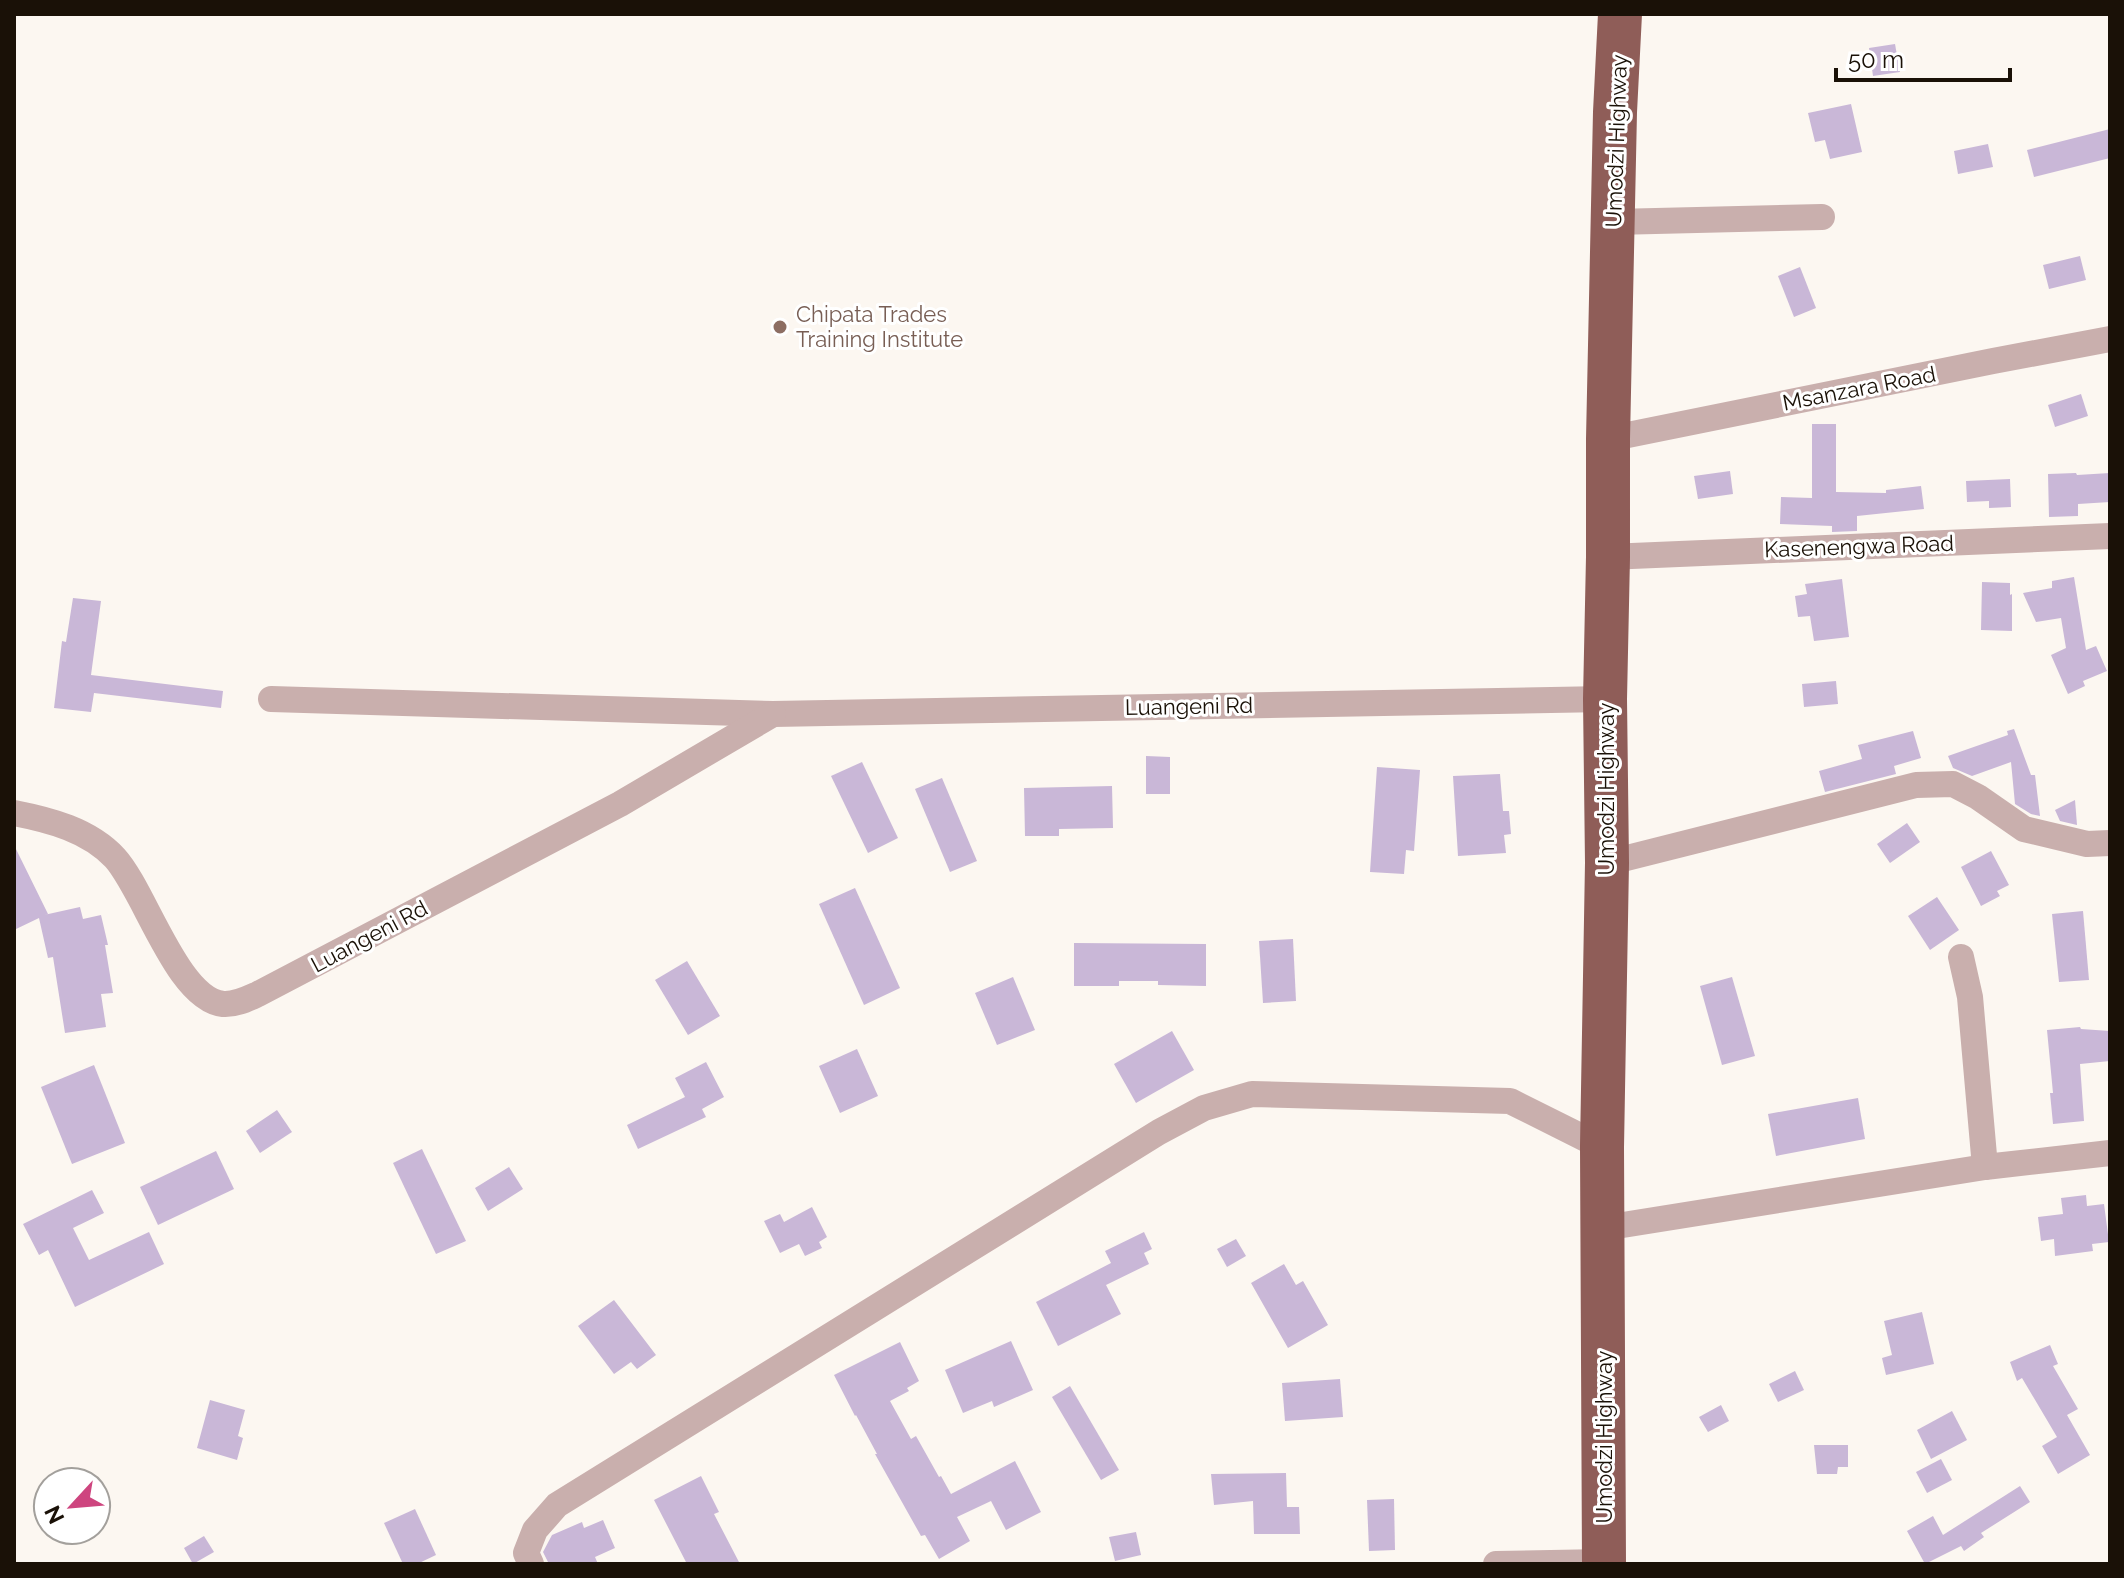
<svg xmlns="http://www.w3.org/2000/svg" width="2124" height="1578" font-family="Raleway,sans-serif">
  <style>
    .building { fill: #c9b7d7 }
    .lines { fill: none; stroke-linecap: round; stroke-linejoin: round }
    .street { stroke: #c9afad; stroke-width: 26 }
    .highway { stroke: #8f5d58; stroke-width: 44 }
    .education-dot { fill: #8d6e63; stroke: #fff; stroke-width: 3 }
    .labels { text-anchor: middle; stroke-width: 6; stroke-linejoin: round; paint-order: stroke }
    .street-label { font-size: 22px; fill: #1a1107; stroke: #fff }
    .education-label { font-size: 22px; fill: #785e54; stroke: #fff; text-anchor: start }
  </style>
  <rect width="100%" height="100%" fill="#fcf7f1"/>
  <!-- building -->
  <g class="building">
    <path d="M 1895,44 L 1900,72 L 1873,76 L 1869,48 Z"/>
    <path d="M 1851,104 L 1862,152 L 1830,159 L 1825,140 L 1815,142 L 1808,113 Z"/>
    <path d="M 2110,129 L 2110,158 L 2034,177 L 2027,150 Z"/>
    <path d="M 1988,144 L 1993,167 L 1958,174 L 1954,151 Z"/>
    <path d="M 2080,256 L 2086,280 L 2049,289 L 2043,265 Z"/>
    <path d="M 1800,267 L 1816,308 L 1794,317 L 1778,276 Z"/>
    <path d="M 2081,394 L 2088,416 L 2055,427 L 2048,405 Z"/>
    <path d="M 1812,424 L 1836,424 L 1836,492 L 1886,493 L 1886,490 L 1921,486 L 1924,509 L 1857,516 L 1857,531 L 1832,532 L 1832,526 L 1780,524 L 1781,497 L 1812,498 Z"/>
    <path d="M 1730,471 L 1733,494 L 1698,499 L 1694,476 Z"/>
    <path d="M 2076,473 L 2077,475 L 2110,473 L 2110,502 L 2078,504 L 2078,516 L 2049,517 L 2048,474 Z"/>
    <path d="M 2010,479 L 2011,507 L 1989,508 L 1989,501 L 1967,502 L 1966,481 Z"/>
    <path d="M 2074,577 L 2086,650 L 2096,646 L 2107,671 L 2083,681 L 2085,686 L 2068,694 L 2051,655 L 2066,648 L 2061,618 L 2036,622 L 2023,593 L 2052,588 L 2052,581 Z"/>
    <path d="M 1842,579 L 1849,637 L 1814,641 L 1810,616 L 1798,617 L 1795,596 L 1807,594 L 1805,584 Z"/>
    <path d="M 1982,582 L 2010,583 L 2010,595 L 2012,594 L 2012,631 L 1981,630 Z"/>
    <path d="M 73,598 L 101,601 L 91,675 L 223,691 L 221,708 L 94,693 L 91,712 L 54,708 L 62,641 L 66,642 Z"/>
    <path d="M 1836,681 L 1838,704 L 1804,707 L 1802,684 Z"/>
    <path d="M 2014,729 L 2031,775 L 2035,775 L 2040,816 L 2031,814 L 2015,804 L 2011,762 L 1972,776 L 1953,768 L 1948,756 L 2008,735 L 2007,731 Z"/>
    <path d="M 1913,731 L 1921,758 L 1894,766 L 1896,774 L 1825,792 L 1819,771 L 1862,759 L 1858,745 Z"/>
    <path d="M 1146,756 L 1170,757 L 1170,794 L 1146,794 Z"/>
    <path d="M 862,762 L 898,838 L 868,853 L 831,776 Z"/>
    <path d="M 1377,767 L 1420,770 L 1414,851 L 1406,850 L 1404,874 L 1370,872 Z"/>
    <path d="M 1500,774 L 1503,811 L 1509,811 L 1511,834 L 1504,835 L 1506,853 L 1458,856 L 1453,776 Z"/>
    <path d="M 942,778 L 977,861 L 950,872 L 915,789 Z"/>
    <path d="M 1112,786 L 1113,828 L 1059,829 L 1059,836 L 1025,836 L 1024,788 Z"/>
    <path d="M 2075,800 L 2077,825 L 2060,821 L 2055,810 Z"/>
    <path d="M 1907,823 L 1920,842 L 1890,863 L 1877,844 Z"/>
    <path d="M 14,845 L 48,914 L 44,915 L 80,907 L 83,919 L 101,915 L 108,945 L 105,945 L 113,993 L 101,994 L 106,1027 L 65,1033 L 53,957 L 48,958 L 39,918 L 14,930 Z"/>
    <path d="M 1991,851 L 2009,885 L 1997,891 L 2000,896 L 1981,906 L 1961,867 Z"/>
    <path d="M 855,888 L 900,988 L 864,1005 L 819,904 Z"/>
    <path d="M 1937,897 L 1959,930 L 1930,950 L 1908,916 Z"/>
    <path d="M 2083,911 L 2089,980 L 2059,982 L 2052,914 Z"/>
    <path d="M 1293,939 L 1296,1001 L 1263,1003 L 1259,941 Z"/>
    <path d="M 1074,943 L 1206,944 L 1206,986 L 1158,985 L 1158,981 L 1119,981 L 1119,986 L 1074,986 Z"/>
    <path d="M 687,961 L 720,1016 L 688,1035 L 655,980 Z"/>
    <path d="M 1013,977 L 1035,1030 L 997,1045 L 975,993 Z"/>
    <path d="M 1732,977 L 1755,1056 L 1722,1065 L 1700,986 Z"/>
    <path d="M 2080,1027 L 2081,1029 L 2110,1031 L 2110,1061 L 2080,1064 L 2084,1121 L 2053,1124 L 2050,1093 L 2053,1093 L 2047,1030 Z"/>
    <path d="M 1172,1031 L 1194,1070 L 1136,1103 L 1114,1064 Z"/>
    <path d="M 857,1049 L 878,1096 L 840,1113 L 819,1066 Z"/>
    <path d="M 706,1062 L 724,1097 L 702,1109 L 706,1117 L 638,1149 L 627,1125 L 685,1097 L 675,1078 Z"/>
    <path d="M 94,1065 L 125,1143 L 72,1164 L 41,1087 Z"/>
    <path d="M 1858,1098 L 1865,1139 L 1776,1156 L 1768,1114 Z"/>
    <path d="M 277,1110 L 292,1132 L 260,1153 L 246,1131 Z"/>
    <path d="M 422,1149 L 466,1241 L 436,1254 L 393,1163 Z"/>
    <path d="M 216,1151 L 234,1189 L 158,1225 L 140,1187 Z"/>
    <path d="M 509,1167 L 523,1189 L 488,1211 L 475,1188 Z"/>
    <path d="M 92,1190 L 104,1213 L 73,1228 L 89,1260 L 149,1232 L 164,1264 L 75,1307 L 48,1250 L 39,1255 L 23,1224 Z"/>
    <path d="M 2086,1195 L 2087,1206 L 2104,1204 L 2109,1242 L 2092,1244 L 2093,1251 L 2055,1256 L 2054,1239 L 2041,1241 L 2038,1217 L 2063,1214 L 2061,1198 Z"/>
    <path d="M 812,1207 L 827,1237 L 819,1242 L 822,1248 L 805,1256 L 799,1244 L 780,1253 L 764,1221 L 780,1214 L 784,1222 Z"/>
    <path d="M 1144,1232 L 1152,1249 L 1144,1253 L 1149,1264 L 1106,1285 L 1121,1314 L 1058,1346 L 1036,1302 L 1111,1263 L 1105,1251 Z"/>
    <path d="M 1236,1239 L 1246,1256 L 1227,1267 L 1217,1249 Z"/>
    <path d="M 1284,1264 L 1296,1285 L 1303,1281 L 1328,1325 L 1288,1348 L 1251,1283 Z"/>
    <path d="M 614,1300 L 656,1355 L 637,1369 L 631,1362 L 614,1374 L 578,1326 Z"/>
    <path d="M 1922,1312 L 1934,1364 L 1886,1375 L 1882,1358 L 1892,1355 L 1884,1321 Z"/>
    <path d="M 1011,1341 L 1033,1390 L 994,1407 L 992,1401 L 963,1413 L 945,1370 Z"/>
    <path d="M 900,1342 L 919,1381 L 907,1388 L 909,1391 L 890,1401 L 911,1439 L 916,1436 L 939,1477 L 941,1476 L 951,1494 L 1015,1461 L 1041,1512 L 1006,1530 L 991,1501 L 957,1517 L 970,1541 L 939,1559 L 925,1535 L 921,1536 L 875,1454 L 877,1454 L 856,1415 L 855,1416 L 834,1375 Z"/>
    <path d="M 2050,1345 L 2058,1364 L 2053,1366 L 2078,1409 L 2067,1415 L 2090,1455 L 2058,1474 L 2042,1446 L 2057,1437 L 2022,1378 L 2017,1381 L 2010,1362 Z"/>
    <path d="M 1795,1371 L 1804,1390 L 1778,1402 L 1769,1384 Z"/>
    <path d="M 1340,1379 L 1343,1417 L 1285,1421 L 1282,1383 Z"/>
    <path d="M 1070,1386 L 1119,1470 L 1101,1480 L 1052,1397 Z"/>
    <path d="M 210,1400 L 245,1410 L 238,1436 L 243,1438 L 237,1460 L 197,1448 Z"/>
    <path d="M 1721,1405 L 1729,1421 L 1708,1432 L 1699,1417 Z"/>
    <path d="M 1952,1411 L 1967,1440 L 1931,1459 L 1917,1430 Z"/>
    <path d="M 1814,1445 L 1848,1445 L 1848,1467 L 1838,1467 L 1837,1474 L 1817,1474 Z"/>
    <path d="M 1941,1459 L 1952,1480 L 1927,1493 L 1916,1472 Z"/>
    <path d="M 1286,1473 L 1287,1507 L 1299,1507 L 1300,1534 L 1254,1534 L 1253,1501 L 1214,1505 L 1211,1474 Z"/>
    <path d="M 701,1476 L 719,1512 L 714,1514 L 740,1564 L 687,1564 L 654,1500 Z"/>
    <path d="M 2020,1486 L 2030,1502 L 1981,1533 L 1984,1537 L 1964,1551 L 1961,1546 L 1925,1564 L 1907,1531 L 1933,1516 L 1943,1535 Z"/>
    <path d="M 1394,1499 L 1395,1550 L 1369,1551 L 1367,1500 Z"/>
    <path d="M 415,1509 L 436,1555 L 417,1564 L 403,1564 L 384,1523 Z"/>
    <path d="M 603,1520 L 615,1548 L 595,1557 L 598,1564 L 549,1564 L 543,1552 L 552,1535 L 582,1522 L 584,1528 Z"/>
    <path d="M 1136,1532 L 1141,1555 L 1115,1561 L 1109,1537 Z"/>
    <path d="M 204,1536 L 214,1552 L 193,1564 L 184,1548 Z"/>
  </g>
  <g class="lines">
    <!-- street -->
    <g class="street">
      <path d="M 1614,222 L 1822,217"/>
      <path d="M 1608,439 L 1993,361 L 2110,339"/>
      <path d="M 1608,557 L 2110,536"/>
      <path d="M 271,699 L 773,714 L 1605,699"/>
      <path d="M 14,813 C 50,820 89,830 115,858 C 145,891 177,999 223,1004 C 235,1005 247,999 258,994 L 620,804 L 773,714"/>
      <path d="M 1607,863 L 1916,785 L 1953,784 L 1978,797 L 2024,829 L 2087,844 L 2110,843"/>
      <path d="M 1961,957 L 1970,997 L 1985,1167"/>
      <path d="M 1604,1228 L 1985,1167 L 2110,1153"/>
      <path d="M 531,1564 L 526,1553 L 535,1530 L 557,1505 L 1159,1132 L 1204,1108 L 1252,1094 L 1510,1101 L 1602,1147"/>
      <path d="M 1496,1564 L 1604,1562"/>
    </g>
    <!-- highway -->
    <path class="highway" d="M 1604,1564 L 1602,1147 L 1607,863 L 1605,699 L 1608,557 L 1608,439 L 1615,112 L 1620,14"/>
  </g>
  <!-- markers -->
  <circle class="education-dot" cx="780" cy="327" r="8"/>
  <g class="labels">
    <!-- street labels -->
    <g class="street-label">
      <text transform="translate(1616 141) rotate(-88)" y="8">Umodzi Highway</text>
      <text transform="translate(1859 388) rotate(-11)" y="8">Msanzara Road</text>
      <text transform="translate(1859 546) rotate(-2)" y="8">Kasenengwa Road</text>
      <text transform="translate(1189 706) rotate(-1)" y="8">Luangeni Rd</text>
      <text transform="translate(1606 789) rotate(-90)" y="8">Umodzi Highway</text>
      <text transform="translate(369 936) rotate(-28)" y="8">Luangeni Rd</text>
      <text transform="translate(1604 1437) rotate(-90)" y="8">Umodzi Highway</text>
    </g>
    <!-- education labels -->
    <g class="education-label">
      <text x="796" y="322">Chipata Trades<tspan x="796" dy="25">Training Institute</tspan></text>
    </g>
  </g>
  <!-- border -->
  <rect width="2124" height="1578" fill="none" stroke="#1a1107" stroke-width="32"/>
  <!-- north arrow -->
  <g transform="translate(72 1506) rotate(244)"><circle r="38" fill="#ffffff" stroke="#a3a09c" stroke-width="2"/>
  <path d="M0-6L14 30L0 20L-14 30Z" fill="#ce457f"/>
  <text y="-12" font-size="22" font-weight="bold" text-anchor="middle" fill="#1a1107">N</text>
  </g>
  <!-- scale -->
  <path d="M1836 68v12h174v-12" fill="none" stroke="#1a1107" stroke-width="4"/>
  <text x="1848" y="68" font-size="24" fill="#1a1107" stroke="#ffffff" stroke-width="6" paint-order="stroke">50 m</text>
</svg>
